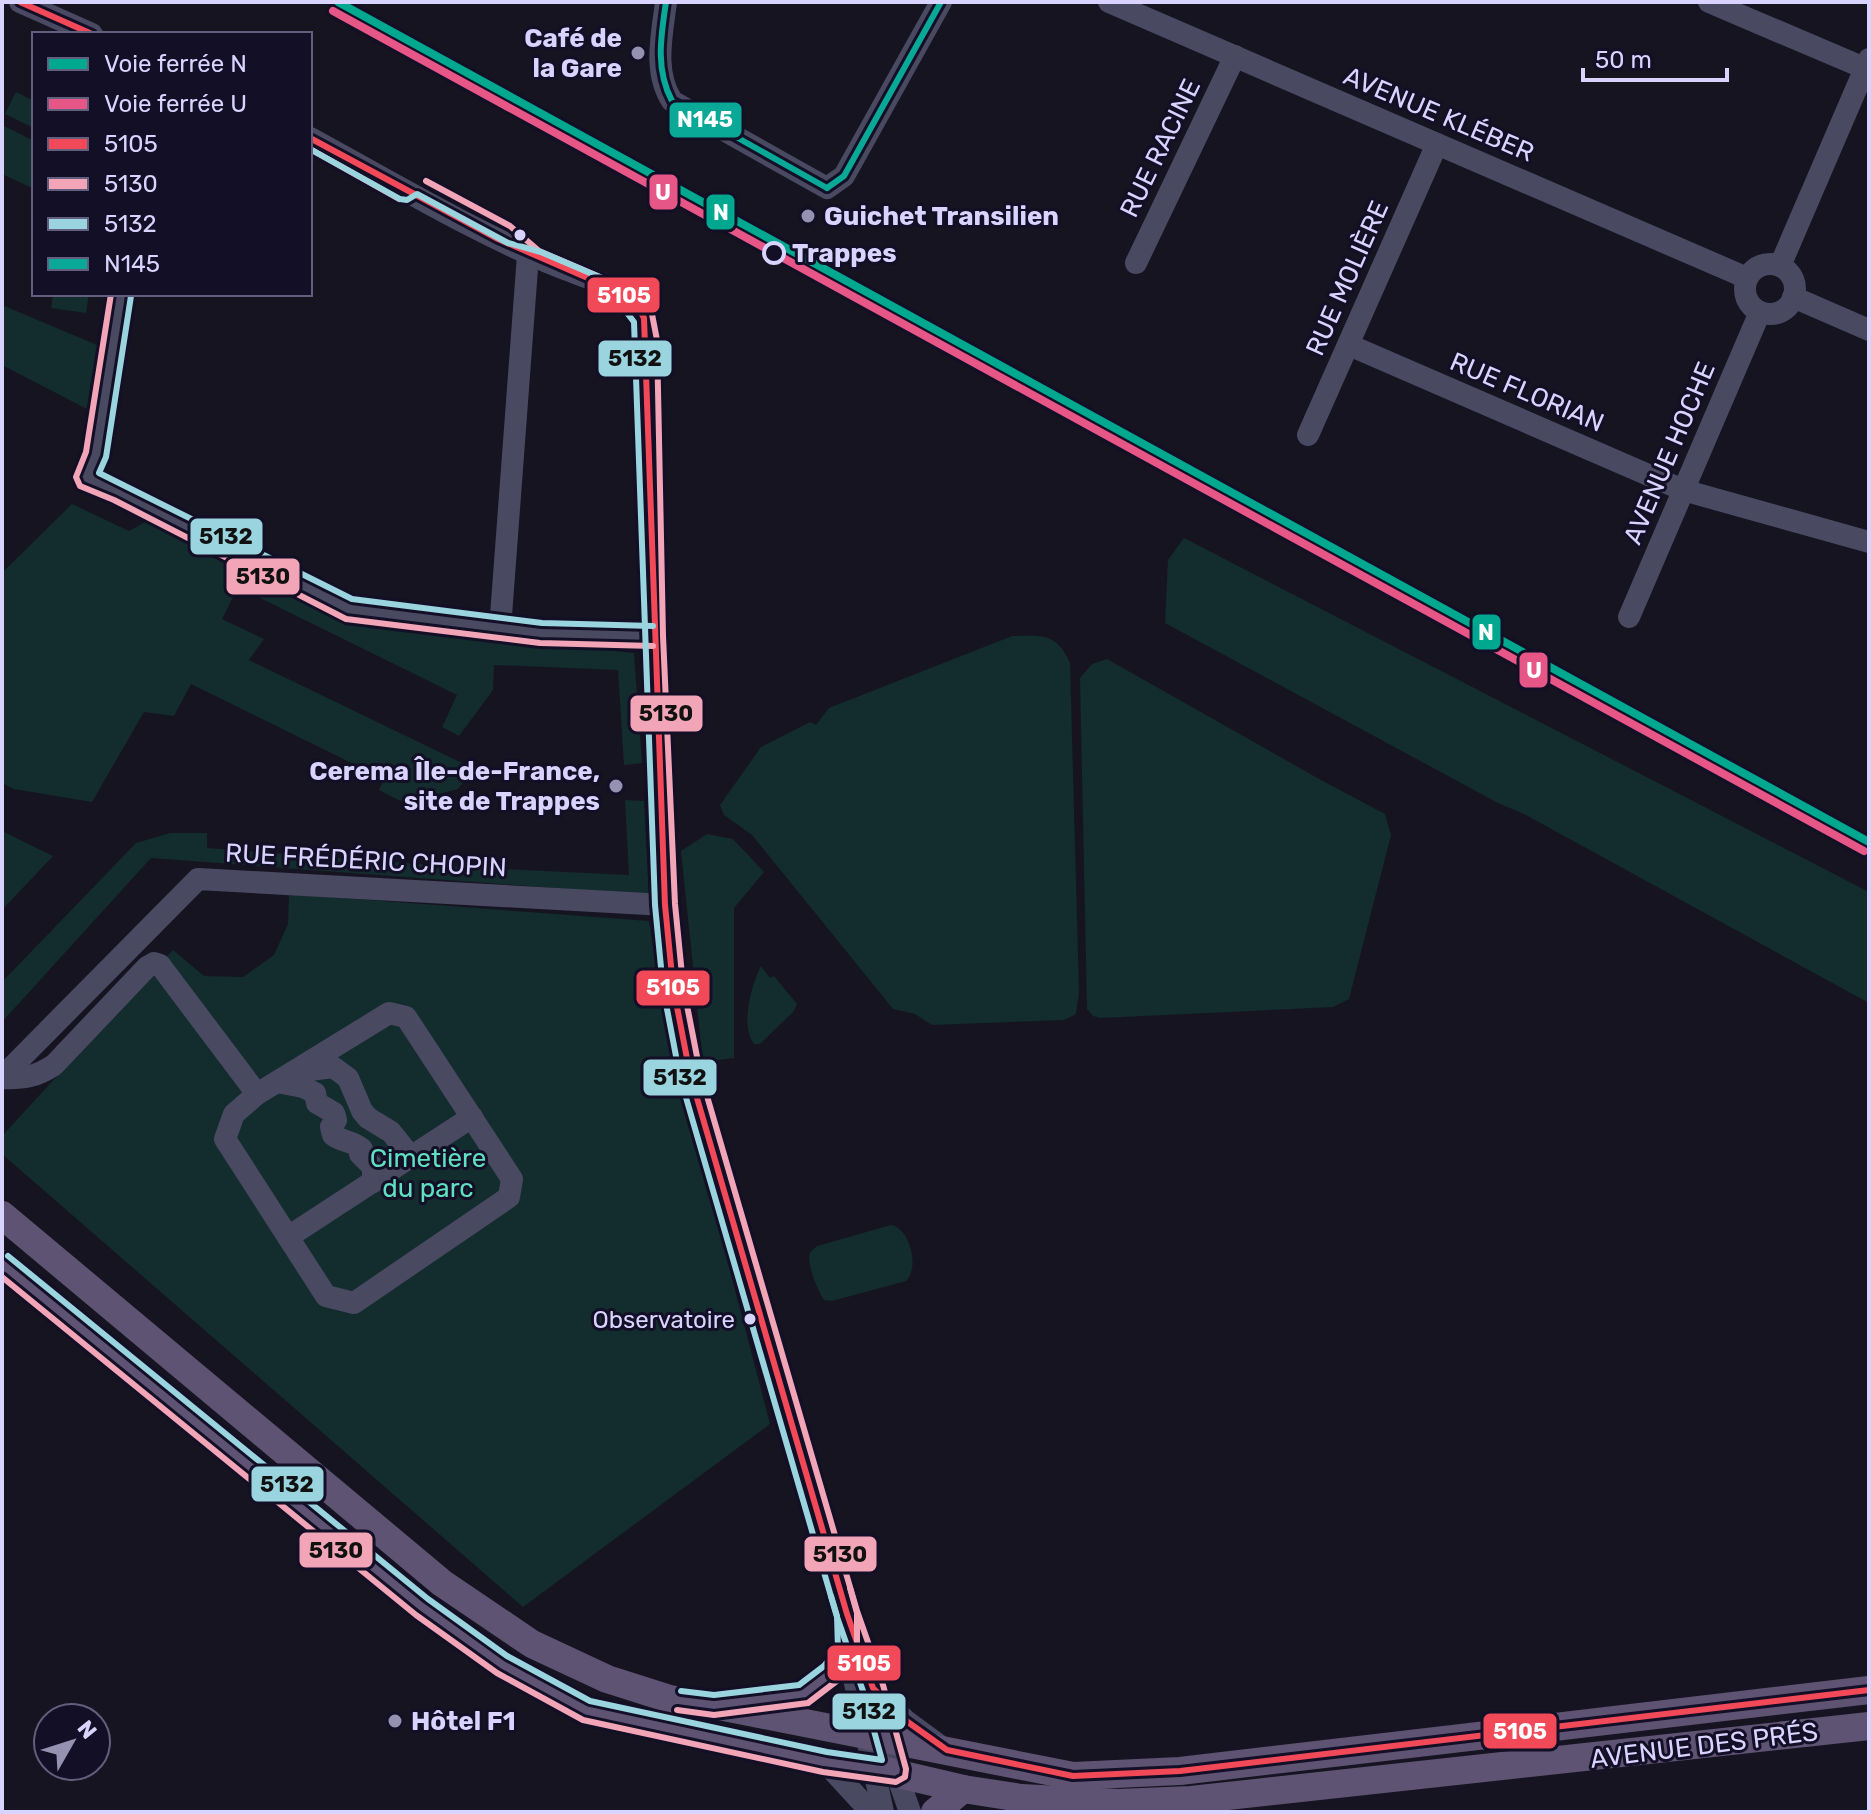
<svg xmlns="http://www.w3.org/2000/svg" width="1871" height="1814" font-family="Rubik,sans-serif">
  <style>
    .green { fill: #132c2d }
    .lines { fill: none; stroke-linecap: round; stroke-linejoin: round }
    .minor { stroke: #4a4962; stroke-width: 22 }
    .major { stroke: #5e5373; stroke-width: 28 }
    .bus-1-casing { stroke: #130f26; stroke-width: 12 }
    .bus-2-casing { stroke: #130f26; stroke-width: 12 }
    .bus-3-casing { stroke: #130f26; stroke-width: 12 }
    .bus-4-casing { stroke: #130f26; stroke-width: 12 }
    .bus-1 { stroke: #f24959; stroke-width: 6 }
    .bus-2 { stroke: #f2a5b7; stroke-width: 6 }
    .bus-3 { stroke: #99d4df; stroke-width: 6 }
    .bus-4 { stroke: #0aa896; stroke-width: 6 }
    .rail-1-casing { stroke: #130f26; stroke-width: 14 }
    .rail-2-casing { stroke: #130f26; stroke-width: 14 }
    .rail-1 { stroke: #00a88f; stroke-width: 8 }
    .rail-2 { stroke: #e65687; stroke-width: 8 }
    .poi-dot { fill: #9591b1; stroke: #130f26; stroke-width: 3 }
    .bus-dot { fill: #d9d4ff; stroke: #130f26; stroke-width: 3 }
    .stop-dot { fill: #130f26; stroke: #d9d4ff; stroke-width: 4 }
    .labels { text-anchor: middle; stroke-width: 6; stroke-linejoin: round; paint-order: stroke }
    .bus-label { font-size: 24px; fill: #d9d4ff; stroke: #130f26; text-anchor: end }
    .poi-label { font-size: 26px; font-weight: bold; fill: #d9d4ff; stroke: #130f26; text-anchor: end }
    .street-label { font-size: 26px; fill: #d9d4ff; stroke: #130f26 }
    .stop-label { font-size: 26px; font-weight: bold; fill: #d9d4ff; stroke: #130f26; text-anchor: start }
    .park-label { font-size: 26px; fill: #5fe0c0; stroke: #130f26 }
    .line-badge { stroke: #130f26; stroke-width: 3 }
    .badge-label { font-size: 22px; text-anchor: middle; font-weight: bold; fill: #fff }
    .pale-badge-label { font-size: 22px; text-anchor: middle; font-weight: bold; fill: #111 }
  </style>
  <rect width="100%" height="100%" fill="#161421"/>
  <!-- green -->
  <g class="green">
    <path d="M 16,92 L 34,101 L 34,128 L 5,114 Z"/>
    <path d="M 2,125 L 34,141 L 34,189 L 2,174 Z"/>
    <path d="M 53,294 L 89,294 L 86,313 L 51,308 Z"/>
    <path d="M 2,305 L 97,345 L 87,409 L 2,365 Z"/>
    <path d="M 72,504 L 129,531 L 147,521 L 354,624 L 634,653 L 642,763 L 624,765 L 618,670 L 494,665 L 493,690 L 459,736 L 442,727 L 457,695 L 238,587 L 222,619 L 264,639 L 249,660 L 462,763 L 469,775 L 458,789 L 404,803 L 379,790 L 384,779 L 191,684 L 174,716 L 144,712 L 92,802 L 14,789 L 2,783 L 2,573 Z"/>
    <path d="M 1184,538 L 1869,892 L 1869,1003 L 1524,814 L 1498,803 L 1165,623 L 1168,560 Z"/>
    <path d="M 1012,636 C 1042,636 1056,632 1070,663 L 1079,992 L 1076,1014 L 1064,1020 L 932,1025 L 915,1014 L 893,1009 L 752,835 L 724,815 L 720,805 L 761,747 L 810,722 L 816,725 L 829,708 Z"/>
    <path d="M 1107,659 L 1321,780 L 1385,814 L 1391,835 L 1349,999 L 1333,1007 L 1100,1018 L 1093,1016 L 1087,1009 L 1080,678 L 1092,664 Z"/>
    <path d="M 625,800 L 644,801 L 649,895 L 151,858 L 2,1022 L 2,982 L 136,843 L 170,833 L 207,833 L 207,848 L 459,867 L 629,875 Z"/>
    <path d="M 2,831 L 53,856 L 2,910 Z"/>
    <path d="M 707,834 L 733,839 L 764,872 L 734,908 L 734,1058 L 703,1062 L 681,851 Z"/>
    <path d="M 289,894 L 649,921 L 666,1026 L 770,1424 L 523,1607 L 2,1154 L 2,1136 L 173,950 L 204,976 L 243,977 L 274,955 L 288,924 Z"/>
    <path d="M 761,966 L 770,978 L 774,976 L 797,1004 L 794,1011 L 760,1044 L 754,1044 C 740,1025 751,986 761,966 Z"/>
    <path d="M 891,1225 C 910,1228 920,1268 906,1281 L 832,1301 L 824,1300 C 818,1291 809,1269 809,1258 C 809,1251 813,1250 817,1246 Z"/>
  </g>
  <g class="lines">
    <!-- minor -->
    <g class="minor">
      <path d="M 20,2 L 92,34"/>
      <path d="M 666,2 C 662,35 653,72 672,101 L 827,188 L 844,176 L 941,2"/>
      <path d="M 1109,2 L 1747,278"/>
      <path d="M 1709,2 L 1869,70"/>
      <path d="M 310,138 C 393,183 475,233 562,268 C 590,280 631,287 644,318 L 665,905 L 673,986 L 690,1074 L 847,1614 L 873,1688 L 896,1772 L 910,1812"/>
      <path d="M 1136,263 L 1235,56"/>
      <circle cx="1770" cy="289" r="25"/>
      <path d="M 1780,266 L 1869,59"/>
      <path d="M 121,294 L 96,455 L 86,478 L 118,491 L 349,609 L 541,633 L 653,636"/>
      <path d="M 1793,297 L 1869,330"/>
      <path d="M 1349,345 L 1683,490 L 1869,542"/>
      <path d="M 1308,435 L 1437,144"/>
      <path d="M 1629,617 L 1760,312"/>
      <path d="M 500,629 L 528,255"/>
      <path d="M 389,1013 L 406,1017 L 512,1179 L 509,1197 L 354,1303 L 326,1296 L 225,1139 L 234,1114 L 257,1094 Z"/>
      <path d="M 302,1071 L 333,1067 L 348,1078 L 362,1111 L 368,1118 L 391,1132 L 411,1157"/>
      <path d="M 2,1077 L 198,879 L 665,905"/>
      <path d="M 2,1078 C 23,1079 36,1077 54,1065 L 147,967 L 154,963 L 160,965 L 257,1094"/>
      <path d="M 277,1082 L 303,1087 L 315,1093 L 317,1103 L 334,1113 L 336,1120 L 331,1127 L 333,1135 C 342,1142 351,1140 362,1149 L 360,1154 L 373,1167 L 373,1182"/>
      <path d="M 288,1237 L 472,1117"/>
      <path d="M 848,1651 L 883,1812"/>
      <path d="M 875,1690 L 905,1720 L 943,1748"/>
      <path d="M 825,1762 L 871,1812"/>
    </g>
    <!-- major -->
    <g class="major">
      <path d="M 2,1215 L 442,1583 L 532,1644 L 607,1679 L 670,1699 L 714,1705 L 1073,1776 L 1180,1771 L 1869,1690"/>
      <path d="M 2,1264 L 422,1607 L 502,1664 L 586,1710 L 825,1762 L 873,1768 L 963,1789 L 1021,1798 L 1118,1803 L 1191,1800 L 1869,1726"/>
      <path d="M 739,1703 L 803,1695 L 831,1673 L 848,1653"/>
      <path d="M 935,1812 L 963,1789"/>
    </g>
    <defs>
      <g id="bus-1">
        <path d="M 20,2 L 92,34"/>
        <path d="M 310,138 L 498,239 L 620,292 L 638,307 L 644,318 L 665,905 L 673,986 L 690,1074 L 847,1614 L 873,1688 L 905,1720 L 947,1750 L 1073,1776 L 1180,1771 L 1869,1690"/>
      </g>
      <g id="bus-2">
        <path d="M 310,149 L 399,199"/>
        <path d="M 426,181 L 510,226 L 539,251 L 621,286"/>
        <path d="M 111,294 L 86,452 L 76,477 L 80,486 L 114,500 L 346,619 L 540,643 L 653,646"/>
        <path d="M 2,1277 L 416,1615 L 497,1673 L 583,1720 L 823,1772 L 896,1782 L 905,1777 L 906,1769 L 883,1685 L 857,1611 L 700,1072 L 683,985 L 675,904 L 663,636 L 657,340 L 651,309 L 634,289"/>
        <path d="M 677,1710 L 714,1715 L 808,1703 L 838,1680 L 857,1657 L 857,1613 L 850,1588"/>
      </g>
      <g id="bus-3">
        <path d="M 131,296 L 106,457 L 99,473 L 352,599 L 542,623 L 653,626"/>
        <path d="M 8,1256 L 428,1599 L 507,1656 L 590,1701 L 827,1752 L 882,1760 L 863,1691 L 837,1617 L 680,1077 L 663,988 L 655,905 L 634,322 L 618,301 L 616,284 L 541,252 L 508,243 L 417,194 L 407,200 L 400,199 L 310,149"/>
        <path d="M 681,1691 L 714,1695 L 799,1685 L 824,1666 L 838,1649 L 837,1616 L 831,1596"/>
      </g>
      <g id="bus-4">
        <path d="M 666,2 C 661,36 655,69 672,101 L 827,188"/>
        <path d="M 827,188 L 844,176 L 941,2"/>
      </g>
    </defs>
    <!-- bus-1 casing -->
    <use href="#bus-1" class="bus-1-casing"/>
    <!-- bus-2 casing -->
    <use href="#bus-2" class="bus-2-casing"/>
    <!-- bus-3 casing -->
    <use href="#bus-3" class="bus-3-casing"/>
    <!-- bus-4 casing -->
    <use href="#bus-4" class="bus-4-casing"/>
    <!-- bus-1 -->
    <use href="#bus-1" class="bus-1"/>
    <!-- bus-2 -->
    <use href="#bus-2" class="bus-2"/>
    <!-- bus-3 -->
    <use href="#bus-3" class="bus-3"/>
    <!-- bus-4 -->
    <use href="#bus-4" class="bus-4"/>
    <defs>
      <path id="rail-1" d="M 338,2 L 1869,842"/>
      <path id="rail-2" d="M 333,11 L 1864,851"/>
    </defs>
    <!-- rail-1 casing -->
    <use href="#rail-1" class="rail-1-casing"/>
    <!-- rail-2 casing -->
    <use href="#rail-2" class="rail-2-casing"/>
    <!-- rail-1 -->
    <use href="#rail-1" class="rail-1"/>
    <!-- rail-2 -->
    <use href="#rail-2" class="rail-2"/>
  </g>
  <!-- markers -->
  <g class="poi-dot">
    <circle cx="638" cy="53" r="8"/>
    <circle cx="808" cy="216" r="8"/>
    <circle cx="616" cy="786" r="8"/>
    <circle cx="395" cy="1721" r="8"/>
  </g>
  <g class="bus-dot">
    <circle cx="520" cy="235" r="7"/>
    <circle cx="750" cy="1319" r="7"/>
  </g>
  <circle class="stop-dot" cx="774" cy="253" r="10"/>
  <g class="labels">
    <!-- bus labels -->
    <g class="bus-label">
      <text x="735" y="1328">Observatoire</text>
    </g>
    <!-- poi labels -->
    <g class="poi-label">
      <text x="622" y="47">Café de<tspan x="622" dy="30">la Gare</tspan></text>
      <text x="824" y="225" text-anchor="start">Guichet Transilien</text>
      <text x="600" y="780">Cerema Île-de-France,<tspan x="600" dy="30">site de Trappes</tspan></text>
      <text x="411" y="1730" text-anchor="start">Hôtel F1</text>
    </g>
    <!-- street labels -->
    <g class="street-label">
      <text transform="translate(1439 114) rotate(23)" y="9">AVENUE KLÉBER</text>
      <text transform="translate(1160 148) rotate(-64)" y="9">RUE RACINE</text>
      <text transform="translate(1347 278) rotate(-66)" y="9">RUE MOLIÈRE</text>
      <text transform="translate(1527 392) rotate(23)" y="9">RUE FLORIAN</text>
      <text transform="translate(1669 453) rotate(-67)" y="9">AVENUE HOCHE</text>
      <text transform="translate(366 860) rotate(3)" y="9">RUE FRÉDÉRIC CHOPIN</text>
      <text transform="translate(1704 1745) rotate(-7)" y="9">AVENUE DES PRÉS</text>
    </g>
    <!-- stop labels -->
    <g class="stop-label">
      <text x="792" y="262">Trappes</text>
    </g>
    <!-- park labels -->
    <g class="park-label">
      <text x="428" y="1167">Cimetière<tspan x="428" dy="30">du parc</tspan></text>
    </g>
  </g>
  <g class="line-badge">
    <rect x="668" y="101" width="75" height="38" rx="8" fill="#0aa896"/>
    <rect x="648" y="173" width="31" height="38" rx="8" fill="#e65687"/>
    <rect x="705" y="193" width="31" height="38" rx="8" fill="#00a88f"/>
    <rect x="586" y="276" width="75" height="38" rx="8" fill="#f24959"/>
    <rect x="597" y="339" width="76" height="39" rx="8" fill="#99d4df"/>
    <rect x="189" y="517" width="75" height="39" rx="8" fill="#99d4df"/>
    <rect x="225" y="557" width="76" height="39" rx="8" fill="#f2a5b7"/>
    <rect x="1471" y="613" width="31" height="38" rx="8" fill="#00a88f"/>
    <rect x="1518" y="651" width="31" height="38" rx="8" fill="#e65687"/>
    <rect x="629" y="694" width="75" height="39" rx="8" fill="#f2a5b7"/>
    <rect x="635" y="969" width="76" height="38" rx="8" fill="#f24959"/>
    <rect x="642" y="1058" width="76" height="39" rx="8" fill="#99d4df"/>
    <rect x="250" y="1465" width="75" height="38" rx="8" fill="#99d4df"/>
    <rect x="298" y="1531" width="76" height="38" rx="8" fill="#f2a5b7"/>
    <rect x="803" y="1535" width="75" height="38" rx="8" fill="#f2a5b7"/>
    <rect x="826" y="1644" width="76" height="38" rx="8" fill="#f24959"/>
    <rect x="831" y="1692" width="76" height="39" rx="8" fill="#99d4df"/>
    <rect x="1482" y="1712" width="76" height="38" rx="8" fill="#f24959"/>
  </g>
  <g class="badge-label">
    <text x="705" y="127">N145</text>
    <text x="663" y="200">U</text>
    <text x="721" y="220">N</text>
    <text x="624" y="303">5105</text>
    <text x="1486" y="640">N</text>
    <text x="1534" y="678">U</text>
    <text x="673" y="995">5105</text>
    <text x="864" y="1671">5105</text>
    <text x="1520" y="1739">5105</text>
  </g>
  <g class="pale-badge-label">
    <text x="635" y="366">5132</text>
    <text x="226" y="544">5132</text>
    <text x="263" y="584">5130</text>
    <text x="666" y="721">5130</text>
    <text x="680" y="1085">5132</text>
    <text x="287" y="1492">5132</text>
    <text x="336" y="1558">5130</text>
    <text x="840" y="1562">5130</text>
    <text x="869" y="1719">5132</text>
  </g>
  <!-- border -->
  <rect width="1871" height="1814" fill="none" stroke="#d9d4ff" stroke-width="8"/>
  <!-- legend -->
  <rect x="32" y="32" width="280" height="264" fill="#130f26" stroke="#625e7d" stroke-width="2"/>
  <rect x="48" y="58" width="40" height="12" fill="#00a88f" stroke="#625e7d" stroke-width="2"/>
  <text x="104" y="72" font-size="24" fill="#d9d4ff">Voie ferrée N</text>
  <rect x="48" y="98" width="40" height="12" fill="#e65687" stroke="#625e7d" stroke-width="2"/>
  <text x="104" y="112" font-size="24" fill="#d9d4ff">Voie ferrée U</text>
  <rect x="48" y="138" width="40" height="12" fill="#f24959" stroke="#625e7d" stroke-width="2"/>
  <text x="104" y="152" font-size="24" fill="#d9d4ff">5105</text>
  <rect x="48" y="178" width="40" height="12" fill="#f2a5b7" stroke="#625e7d" stroke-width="2"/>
  <text x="104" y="192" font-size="24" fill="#d9d4ff">5130</text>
  <rect x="48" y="218" width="40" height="12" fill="#99d4df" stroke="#625e7d" stroke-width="2"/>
  <text x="104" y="232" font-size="24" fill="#d9d4ff">5132</text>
  <rect x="48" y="258" width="40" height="12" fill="#0aa896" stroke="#625e7d" stroke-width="2"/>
  <text x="104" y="272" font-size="24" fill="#d9d4ff">N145</text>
  <!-- north arrow -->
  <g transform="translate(72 1742) rotate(51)"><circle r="38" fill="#130f26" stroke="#625e7d" stroke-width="2"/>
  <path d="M0-6L14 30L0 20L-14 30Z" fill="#9591b1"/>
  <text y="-12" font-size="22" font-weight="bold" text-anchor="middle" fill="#d9d4ff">N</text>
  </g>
  <!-- scale -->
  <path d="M1583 68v12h144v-12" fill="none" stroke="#d9d4ff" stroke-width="4"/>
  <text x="1595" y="68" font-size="24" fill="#d9d4ff" stroke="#130f26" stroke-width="6" paint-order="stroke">50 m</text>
</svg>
